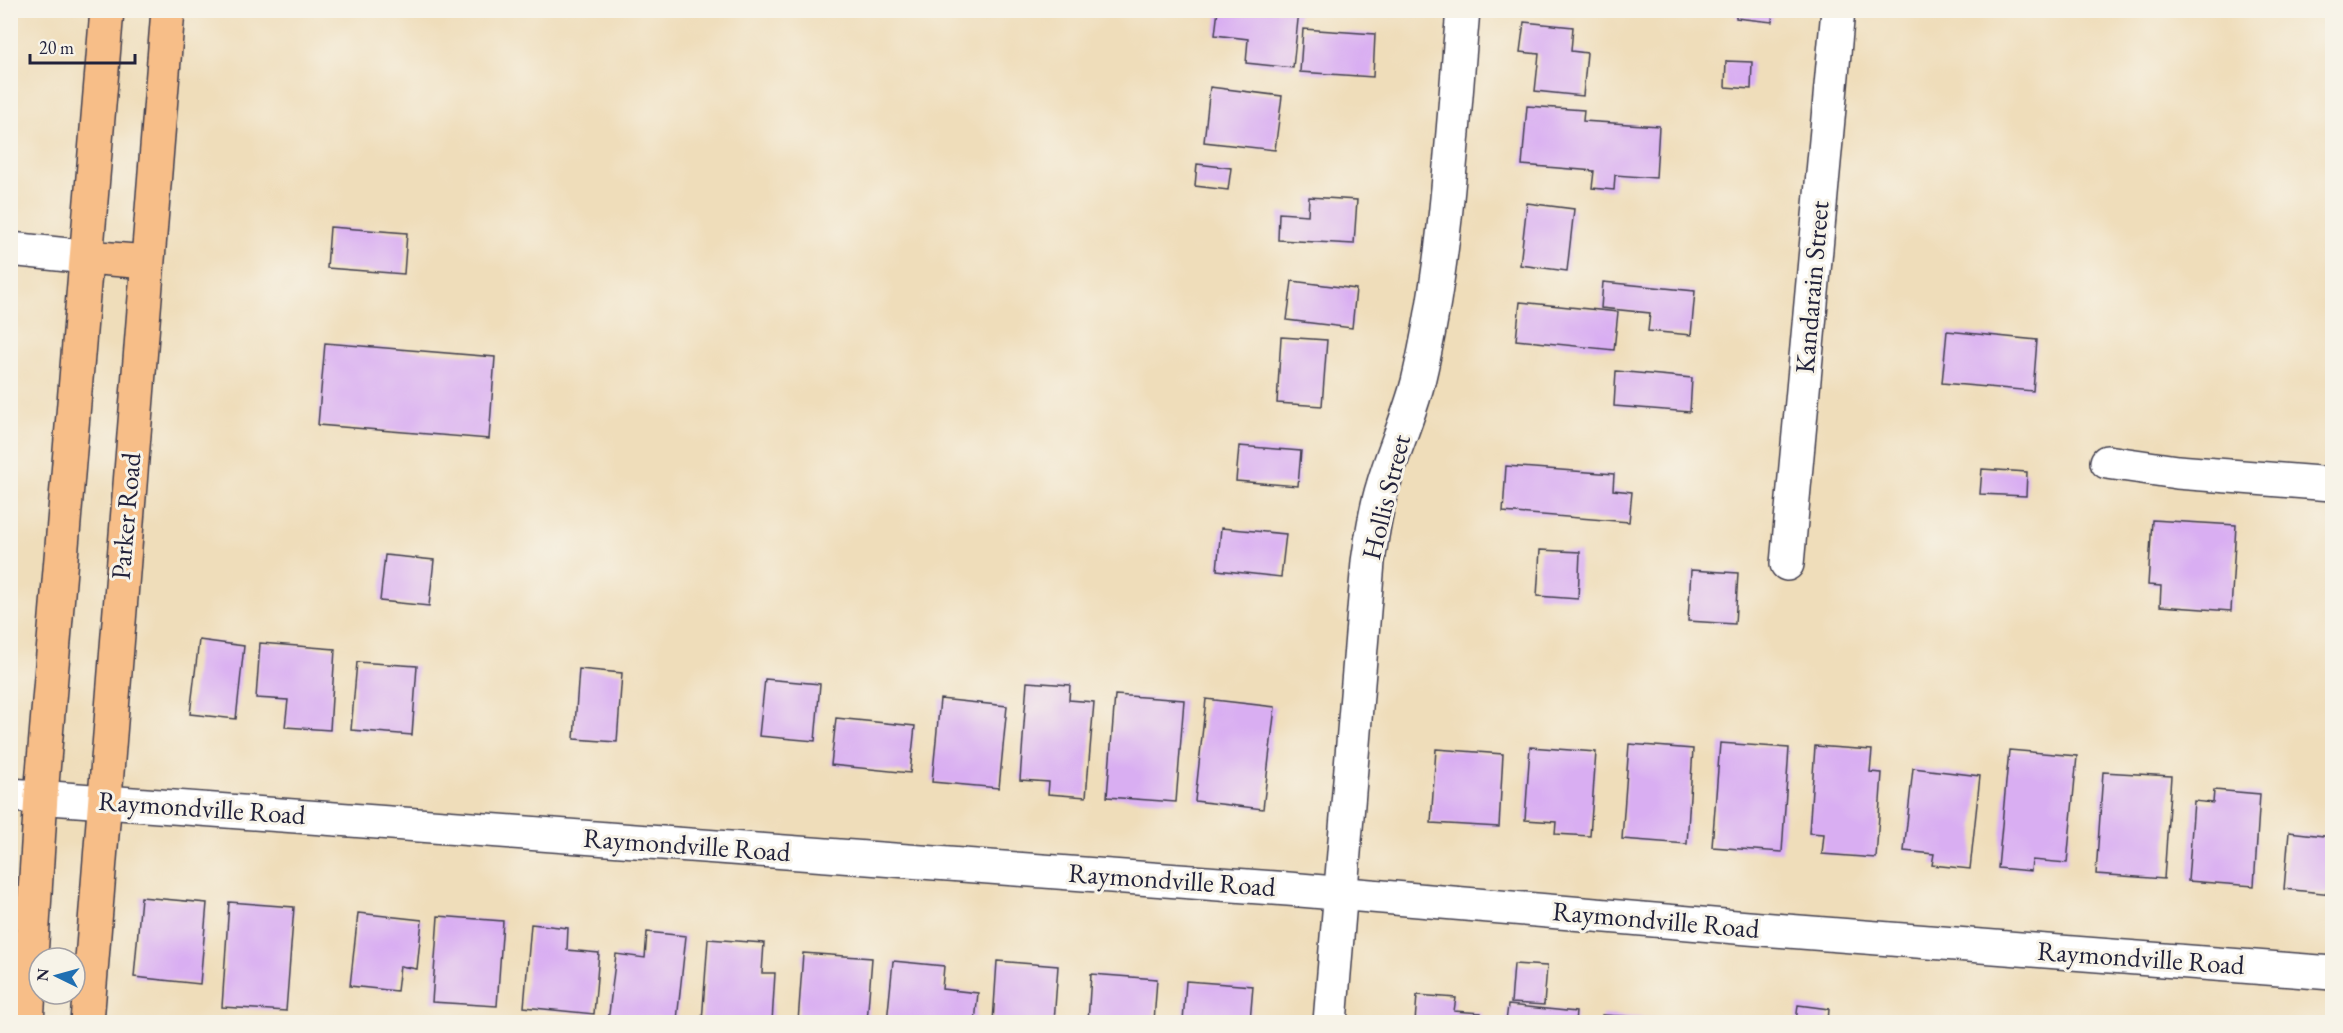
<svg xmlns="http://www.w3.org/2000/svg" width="2343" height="1033" font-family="'EB Garamond',serif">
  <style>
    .building { fill: #d9aef2 }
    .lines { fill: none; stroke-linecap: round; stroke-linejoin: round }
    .minor-casing { stroke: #413e4e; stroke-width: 36 }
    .major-casing { stroke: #413e4e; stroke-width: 36 }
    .minor { stroke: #fff; stroke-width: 33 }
    .major { stroke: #f7be88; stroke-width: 33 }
    .labels { text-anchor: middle; stroke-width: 6; stroke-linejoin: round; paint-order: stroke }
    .street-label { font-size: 27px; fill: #22223b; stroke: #f7f3e8 }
  </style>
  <rect width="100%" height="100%" fill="#f7f3e8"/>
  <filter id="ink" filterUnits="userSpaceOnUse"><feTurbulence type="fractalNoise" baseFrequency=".0167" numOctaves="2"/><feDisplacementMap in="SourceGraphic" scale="12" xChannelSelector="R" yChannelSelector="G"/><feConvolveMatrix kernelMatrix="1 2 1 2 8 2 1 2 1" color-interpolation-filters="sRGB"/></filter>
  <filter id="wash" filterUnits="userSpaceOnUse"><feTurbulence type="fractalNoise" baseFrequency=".008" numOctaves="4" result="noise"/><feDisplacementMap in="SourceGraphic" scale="24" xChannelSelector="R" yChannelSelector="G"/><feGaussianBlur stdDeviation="1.35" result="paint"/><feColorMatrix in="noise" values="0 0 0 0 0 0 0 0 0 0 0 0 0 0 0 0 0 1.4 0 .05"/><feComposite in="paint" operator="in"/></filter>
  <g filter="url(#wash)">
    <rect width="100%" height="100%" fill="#efddba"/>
    <g id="blocks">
      <!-- building -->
      <g class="building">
        <path d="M 1218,10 L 1299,10 L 1293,68 L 1246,63 L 1248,39 L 1215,35 Z"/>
        <path d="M 1736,10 L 1773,10 L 1772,22 L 1736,18 Z"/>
        <path d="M 1524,22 L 1573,27 L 1571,51 L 1587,53 L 1583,96 L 1535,91 L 1539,54 L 1520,52 Z"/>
        <path d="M 1303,29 L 1375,34 L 1373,77 L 1300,72 Z"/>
        <path d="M 1726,61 L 1752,62 L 1751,89 L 1725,87 Z"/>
        <path d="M 1210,87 L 1282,96 L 1275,150 L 1204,142 Z"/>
        <path d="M 1527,106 L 1584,110 L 1583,121 L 1659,126 L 1656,178 L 1615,175 L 1614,190 L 1592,188 L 1594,171 L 1522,165 Z"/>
        <path d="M 1197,164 L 1231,168 L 1228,190 L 1195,186 Z"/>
        <path d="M 1309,197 L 1357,200 L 1354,244 L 1278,240 L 1279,213 L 1308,215 Z"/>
        <path d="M 1527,203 L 1574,209 L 1567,271 L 1520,265 Z"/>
        <path d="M 330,227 L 407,233 L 404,274 L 327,268 Z"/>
        <path d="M 1292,281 L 1356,289 L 1352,328 L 1287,320 Z"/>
        <path d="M 1603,282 L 1695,291 L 1691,335 L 1648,331 L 1650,313 L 1601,308 Z"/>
        <path d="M 1520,302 L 1618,312 L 1614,350 L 1516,340 Z"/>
        <path d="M 1947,331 L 2037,340 L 2033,391 L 1942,383 Z"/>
        <path d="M 1281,337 L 1327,340 L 1322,406 L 1277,403 Z"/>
        <path d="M 325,343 L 495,357 L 489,439 L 318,425 Z"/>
        <path d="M 1616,371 L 1692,378 L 1690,412 L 1614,406 Z"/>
        <path d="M 1239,446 L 1301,451 L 1298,486 L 1236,481 Z"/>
        <path d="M 1506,466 L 1614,474 L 1613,490 L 1632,492 L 1629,522 L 1503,512 Z"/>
        <path d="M 1982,469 L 2027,472 L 2026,496 L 1980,494 Z"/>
        <path d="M 2152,520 L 2236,525 L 2231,611 L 2160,606 L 2161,586 L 2148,585 Z"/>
        <path d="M 1221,528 L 1286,534 L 1281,577 L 1217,570 Z"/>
        <path d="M 1540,550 L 1580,552 L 1578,599 L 1537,596 Z"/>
        <path d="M 385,555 L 434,560 L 429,606 L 380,601 Z"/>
        <path d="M 1691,570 L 1738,573 L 1735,624 L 1688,621 Z"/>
        <path d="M 199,640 L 244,646 L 236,719 L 190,714 Z"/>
        <path d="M 260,643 L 335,649 L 330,730 L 285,727 L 288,700 L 256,698 Z"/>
        <path d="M 357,662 L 417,666 L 412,735 L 351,730 Z"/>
        <path d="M 579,669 L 622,673 L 617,742 L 574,739 Z"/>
        <path d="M 765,679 L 820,684 L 815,741 L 759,736 Z"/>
        <path d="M 1027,682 L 1070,685 L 1069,700 L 1094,702 L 1086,797 L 1048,794 L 1049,782 L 1020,780 Z"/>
        <path d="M 1115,695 L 1184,700 L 1176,802 L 1107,797 Z"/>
        <path d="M 940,699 L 1007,706 L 999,788 L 932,782 Z"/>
        <path d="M 1206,699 L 1275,707 L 1263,809 L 1195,801 Z"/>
        <path d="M 836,718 L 915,726 L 910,773 L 831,765 Z"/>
        <path d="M 1720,743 L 1789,748 L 1782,852 L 1712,847 Z"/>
        <path d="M 1629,744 L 1693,749 L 1687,844 L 1622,839 Z"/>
        <path d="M 1815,746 L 1872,750 L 1870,772 L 1882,773 L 1876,858 L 1822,854 L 1824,834 L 1809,833 Z"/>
        <path d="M 1530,747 L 1596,752 L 1590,836 L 1555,834 L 1556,822 L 1525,820 Z"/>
        <path d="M 1436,749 L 1503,754 L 1499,827 L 1431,823 Z"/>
        <path d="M 2009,750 L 2077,756 L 2067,863 L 2032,860 L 2031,871 L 1998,868 Z"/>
        <path d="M 1913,768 L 1980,776 L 1970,869 L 1932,865 L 1934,854 L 1904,851 Z"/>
        <path d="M 2103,772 L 2171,776 L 2164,879 L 2096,874 Z"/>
        <path d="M 2214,790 L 2260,794 L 2254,886 L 2188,881 L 2194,801 L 2213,803 Z"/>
        <path d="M 2289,832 L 2332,837 L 2332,894 L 2284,889 Z"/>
        <path d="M 141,897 L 207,903 L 200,984 L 134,977 Z"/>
        <path d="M 229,902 L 294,907 L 286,1011 L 222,1007 Z"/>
        <path d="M 358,913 L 422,920 L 417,969 L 400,966 L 397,991 L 350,986 Z"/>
        <path d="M 438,916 L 503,921 L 497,1006 L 432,1002 Z"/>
        <path d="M 531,924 L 568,928 L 567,950 L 599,953 L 594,1014 L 524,1007 Z"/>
        <path d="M 647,932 L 686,936 L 677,1020 L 655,1017 L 654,1022 L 608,1022 L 616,954 L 645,958 Z"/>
        <path d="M 708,939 L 764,943 L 762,973 L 775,973 L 772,1022 L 702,1022 Z"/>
        <path d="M 803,953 L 872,958 L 867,1022 L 798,1022 Z"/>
        <path d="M 893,961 L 944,966 L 942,989 L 978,993 L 975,1022 L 887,1022 Z"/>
        <path d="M 997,961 L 1058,966 L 1054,1022 L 993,1022 Z"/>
        <path d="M 1514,964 L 1547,966 L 1544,1005 L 1511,1003 Z"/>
        <path d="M 1091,974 L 1157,979 L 1154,1022 L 1088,1022 Z"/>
        <path d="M 1186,981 L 1253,986 L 1250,1022 L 1183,1022 Z"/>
        <path d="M 1417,995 L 1456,998 L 1454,1011 L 1481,1013 L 1480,1022 L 1415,1022 Z"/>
        <path d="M 1508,1005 L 1576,1012 L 1575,1022 L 1506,1022 Z"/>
        <path d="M 1798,1005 L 1829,1009 L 1828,1022 L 1796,1022 Z"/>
        <path d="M 1602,1015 L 1668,1019 L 1668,1022 L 1601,1022 Z"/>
      </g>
    </g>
  </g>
  <g filter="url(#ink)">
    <use href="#blocks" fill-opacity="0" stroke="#413e4e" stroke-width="1.5"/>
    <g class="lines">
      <defs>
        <g id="minor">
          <path d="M 10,249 L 87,257"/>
          <path d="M 2107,462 L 2177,472 L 2332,484"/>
          <path d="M 1787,564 L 1838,10"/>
          <path d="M 10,795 L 1288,889 L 1748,928 L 2332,973"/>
          <path d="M 1330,1022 L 1368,562 C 1372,536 1375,511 1383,486 C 1393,451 1409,417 1418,382 C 1447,260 1452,134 1463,10"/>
        </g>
        <g id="major">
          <path d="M 87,257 L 147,262"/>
          <path d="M 27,1022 L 41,796 L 107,10"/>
          <path d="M 87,1022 L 168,10"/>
        </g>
      </defs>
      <!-- minor casing -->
      <use href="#minor" class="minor-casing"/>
      <!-- major casing -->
      <use href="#major" class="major-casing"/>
      <!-- minor -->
      <use href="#minor" class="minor"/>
      <!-- major -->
      <use href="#major" class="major"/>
    </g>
  </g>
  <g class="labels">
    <!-- street labels -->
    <g class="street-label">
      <text transform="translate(1812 287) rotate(-85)" y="9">Kandarain Street</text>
      <text transform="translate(1386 497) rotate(-76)" y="9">Hollis Street</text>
      <text transform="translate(126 516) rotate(-85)" y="9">Parker Road</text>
      <text transform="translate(202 808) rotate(4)" y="9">Raymondville Road</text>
      <text transform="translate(687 845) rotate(4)" y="9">Raymondville Road</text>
      <text transform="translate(1172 880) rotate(4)" y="9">Raymondville Road</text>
      <text transform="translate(1656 920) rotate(5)" y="9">Raymondville Road</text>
      <text transform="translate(2141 958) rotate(4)" y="9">Raymondville Road</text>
    </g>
  </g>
  <!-- margin -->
  <rect width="2343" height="1033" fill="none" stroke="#f7f3e8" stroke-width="36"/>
  <!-- north arrow -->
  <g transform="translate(57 976) rotate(275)"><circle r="28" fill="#f7f3e8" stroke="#a29fa3" stroke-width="1.5"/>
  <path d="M0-4.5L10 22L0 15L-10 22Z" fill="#1f6fb2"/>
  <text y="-9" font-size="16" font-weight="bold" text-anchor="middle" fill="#22223b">N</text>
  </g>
  <!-- scale -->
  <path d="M30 54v9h105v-9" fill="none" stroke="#22223b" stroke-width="3"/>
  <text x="39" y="54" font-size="18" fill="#22223b" stroke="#f7f3e8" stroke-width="4.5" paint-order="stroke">20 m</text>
</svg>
